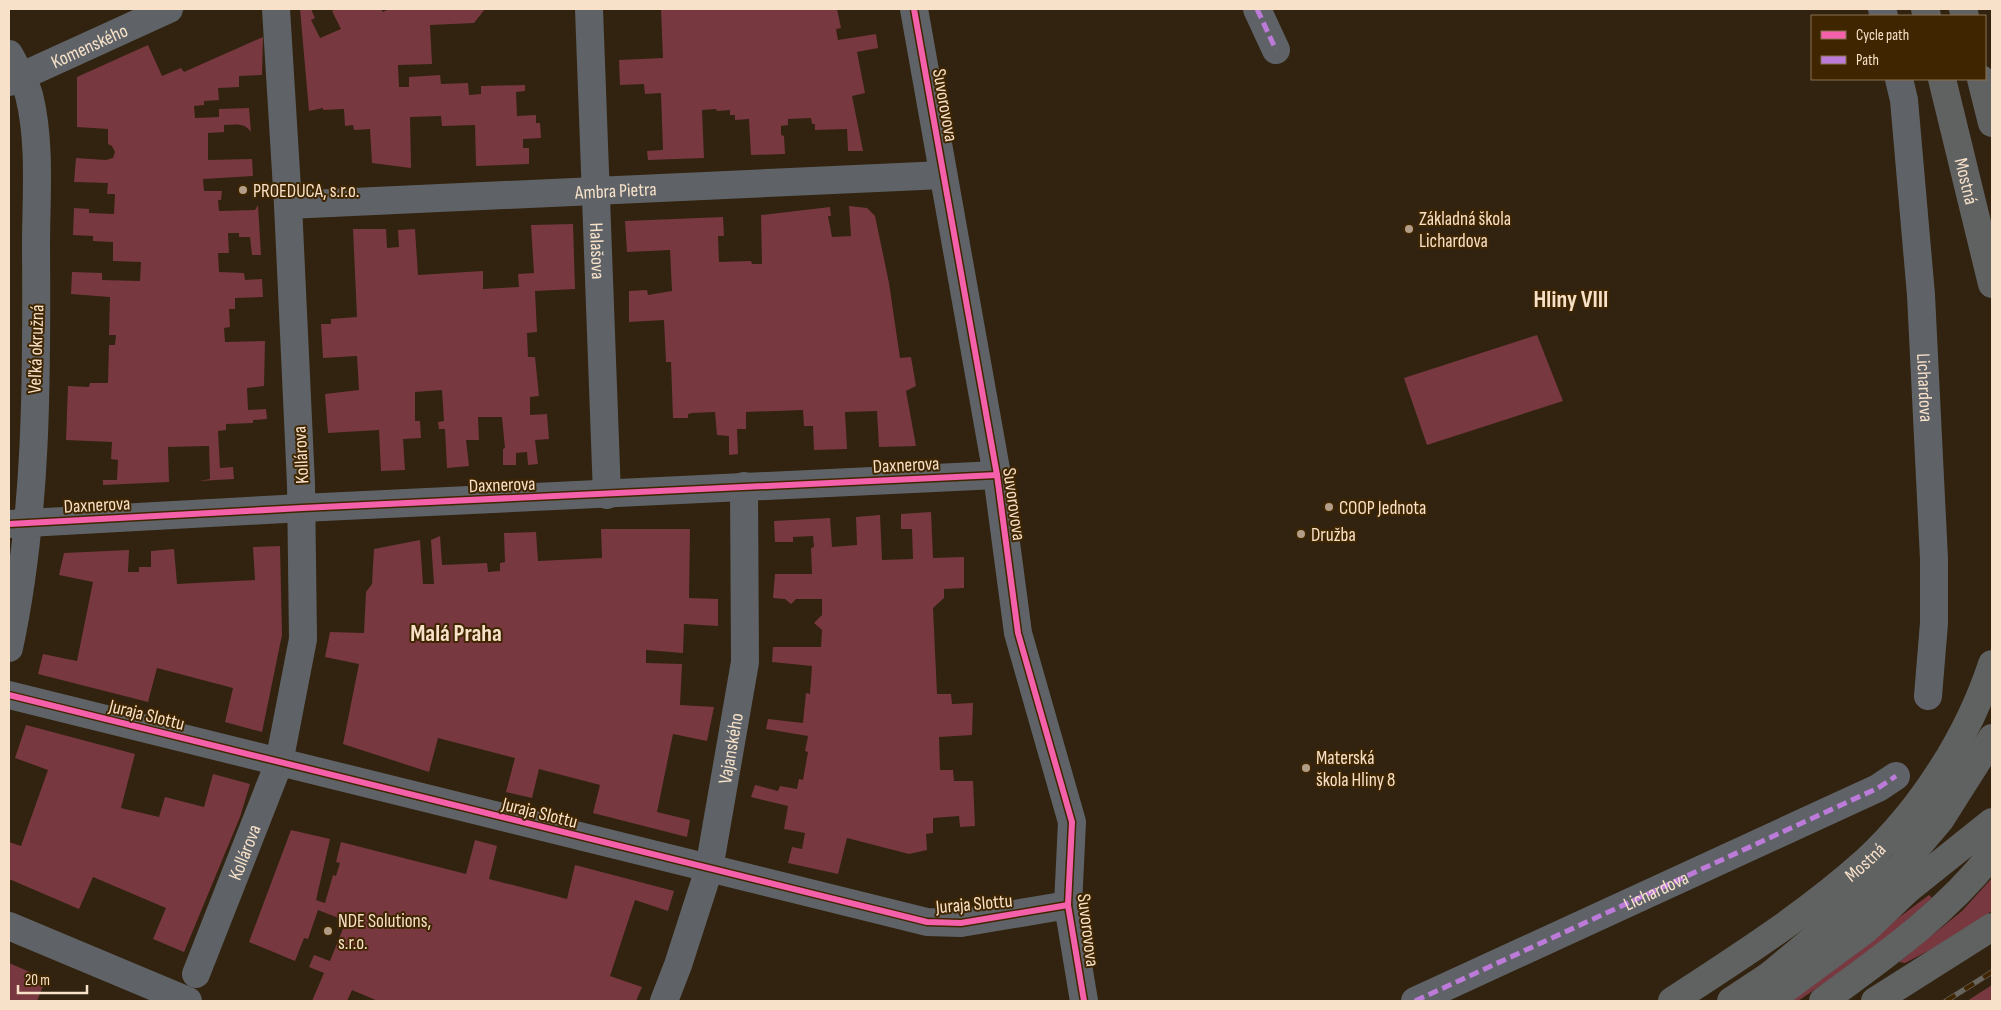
<svg xmlns="http://www.w3.org/2000/svg" width="2001" height="1010" font-family="'Sofia Sans Condensed',sans-serif">
  <style>
    .green { fill: #783840 }
    .lines { fill: none; stroke-linecap: round; stroke-linejoin: round }
    .minor { stroke: #5f6367; stroke-width: 28 }
    .major { stroke: #606161; stroke-width: 28 }
    .rail-casing { stroke: #68645e; stroke-width: 5.5 }
    .rail { stroke: #402600; stroke-width: 4; stroke-dasharray: 11; stroke-linecap: butt }
    .quiet { stroke: #bd7bd9; stroke-width: 5; stroke-dasharray: 10 5; stroke-linecap: butt }
    .cycleway-casing { stroke: #402600; stroke-width: 9 }
    .cycleway { stroke: #f560ab; stroke-width: 6 }
    .poi-dot { fill: #b29e88; stroke: #402600; stroke-width: 2 }
    .labels { text-anchor: middle; stroke-width: 4; stroke-linejoin: round; paint-order: stroke }
    .street-label { font-size: 19px; fill: #f7e1c9; stroke: #402600 }
    .poi-label { font-size: 19px; fill: #f7e1c9; stroke: #402600; text-anchor: start }
    .district-label { font-size: 24px; font-weight: bold; fill: #f7e1c9; stroke: #402600 }
  </style>
  <rect width="100%" height="100%" fill="#31230f"/>
  <!-- green -->
  <g class="green">
    <path d="M 300,9 L 311,9 L 315,18 L 311,20 L 320,38 L 341,29 L 332,11 L 337,9 L 381,9 L 383,12 L 389,9 L 488,9 L 485,9 L 474,23 L 430,25 L 432,64 L 398,65 L 399,87 L 409,87 L 409,77 L 440,75 L 441,84 L 468,83 L 469,95 L 481,94 L 481,86 L 525,85 L 525,91 L 516,92 L 517,116 L 536,115 L 536,123 L 540,123 L 541,138 L 523,139 L 523,148 L 529,148 L 529,164 L 476,166 L 475,125 L 442,126 L 441,116 L 410,117 L 411,168 L 372,163 L 370,129 L 354,130 L 353,125 L 345,126 L 344,109 L 323,110 L 323,108 L 309,111 Z"/>
    <path d="M 661,9 L 837,9 L 841,28 L 836,29 L 838,40 L 876,34 L 878,48 L 857,52 L 865,93 L 852,96 L 863,151 L 848,151 L 847,129 L 815,130 L 815,124 L 812,124 L 811,118 L 788,119 L 788,125 L 781,126 L 781,135 L 784,136 L 785,154 L 751,155 L 749,119 L 735,120 L 735,115 L 730,115 L 730,110 L 717,111 L 716,109 L 702,110 L 704,158 L 648,160 L 647,151 L 663,150 L 661,93 L 645,94 L 644,84 L 620,85 L 619,60 L 663,58 Z"/>
    <path d="M 263,37 L 262,75 L 239,76 L 239,87 L 218,88 L 219,100 L 204,101 L 204,105 L 194,106 L 195,118 L 219,117 L 219,109 L 249,108 L 251,132 C 244,122 234,125 224,125 L 224,132 L 208,133 L 208,160 L 252,159 L 253,176 L 203,179 L 204,191 L 222,191 L 221,200 L 218,200 L 219,211 L 255,210 L 258,205 L 261,255 L 252,255 L 250,237 L 239,237 L 239,233 L 228,233 L 229,253 L 218,253 L 219,272 L 244,273 L 245,280 L 262,279 L 263,297 L 235,298 L 235,309 L 229,309 L 230,327 L 224,328 L 225,342 L 265,341 L 264,386 L 247,388 L 248,410 L 266,409 L 267,419 L 253,420 L 253,423 L 226,424 L 226,430 L 218,431 L 220,468 L 233,467 L 234,479 L 199,481 L 210,479 L 209,446 L 168,447 L 169,482 L 103,485 L 103,480 L 117,480 L 118,460 L 111,459 L 112,442 L 66,440 L 68,386 L 89,387 L 90,383 L 108,383 L 109,345 L 115,345 L 116,335 L 109,335 L 110,297 L 71,294 L 72,272 L 102,273 L 102,280 L 140,281 L 141,262 L 113,261 L 113,242 L 93,241 L 93,236 L 73,235 L 74,208 L 89,209 L 89,213 L 114,214 L 115,194 L 107,194 L 108,183 L 74,182 L 76,158 L 106,160 L 113,158 L 115,152 L 112,146 L 108,144 L 108,129 L 77,127 L 77,77 L 148,45 L 162,76 L 181,68 L 184,72 Z"/>
    <path d="M 849,206 L 867,208 L 875,216 L 889,283 L 900,358 L 911,357 L 916,386 L 906,391 L 916,446 L 879,447 L 877,411 L 845,412 L 847,449 L 814,450 L 813,426 L 804,426 L 803,410 L 746,412 L 746,429 L 737,429 L 738,454 L 729,455 L 729,436 L 717,435 L 715,412 L 692,413 L 688,414 L 688,418 L 673,418 L 671,362 L 666,362 L 664,320 L 629,322 L 629,291 L 647,290 L 648,295 L 672,291 L 670,250 L 627,252 L 625,221 L 723,217 L 724,236 L 718,236 L 719,262 L 751,261 L 752,264 L 762,264 L 761,215 L 830,207 L 831,216 L 828,216 L 832,237 L 851,236 Z"/>
    <path d="M 573,224 L 575,289 L 535,291 L 537,332 L 527,333 L 528,357 L 535,357 L 539,396 L 530,397 L 530,415 L 547,414 L 549,439 L 535,440 L 538,464 L 528,465 L 527,452 L 516,453 L 516,465 L 503,465 L 503,449 L 505,448 L 502,417 L 478,417 L 479,440 L 466,440 L 469,466 L 447,468 L 445,429 L 439,429 L 438,422 L 444,421 L 442,390 L 415,392 L 415,421 L 420,421 L 421,438 L 403,439 L 405,470 L 381,471 L 379,430 L 328,433 L 325,394 L 359,390 L 357,356 L 323,358 L 321,324 L 331,324 L 331,319 L 357,317 L 353,229 L 386,229 L 387,248 L 399,247 L 398,230 L 415,229 L 418,275 L 483,271 L 483,289 L 519,287 L 518,274 L 534,273 L 531,225 Z"/>
    <path d="M 1537,335 L 1563,401 L 1427,445 L 1404,378 Z"/>
    <path d="M 931,512 L 933,558 L 964,557 L 964,588 L 944,589 L 944,598 L 933,608 L 937,694 L 951,694 L 952,704 L 973,703 L 972,735 L 939,737 L 940,770 L 953,770 L 954,781 L 973,781 L 975,826 L 960,827 L 959,816 L 933,818 L 933,833 L 926,834 L 927,850 L 909,854 L 847,838 L 838,874 L 788,863 L 792,847 L 802,849 L 805,833 L 784,829 L 788,806 L 751,797 L 755,785 L 778,791 L 780,786 L 797,789 L 799,779 L 803,780 L 808,752 L 805,751 L 808,736 L 766,729 L 768,719 L 803,723 L 806,693 L 810,694 L 812,666 L 772,662 L 773,647 L 821,647 L 822,630 L 814,623 L 822,615 L 822,599 L 796,599 L 791,604 L 785,599 L 773,598 L 775,574 L 812,574 L 811,548 L 814,547 L 813,536 L 793,537 L 793,542 L 775,542 L 774,521 L 830,518 L 832,547 L 857,545 L 856,517 L 880,515 L 882,560 L 913,559 L 912,529 L 901,529 L 901,514 Z"/>
    <path d="M 601,529 L 690,529 L 689,598 L 718,599 L 718,626 L 684,624 L 683,653 L 646,650 L 646,663 L 682,664 L 680,705 L 714,707 L 707,741 L 673,734 L 657,812 L 690,820 L 687,837 L 593,813 L 600,785 L 539,769 L 532,798 L 506,792 L 515,758 L 438,738 L 429,772 L 343,744 L 359,664 L 325,657 L 330,632 L 364,633 L 366,592 L 372,584 L 374,549 L 420,540 L 423,584 L 434,584 L 431,540 L 440,536 L 442,565 L 487,563 L 488,572 L 500,571 L 500,563 L 505,562 L 504,533 L 536,532 L 538,561 L 602,558 Z"/>
    <path d="M 280,546 L 282,635 L 262,732 L 225,722 L 233,688 L 157,668 L 148,702 L 38,674 L 43,654 L 77,661 L 93,582 L 59,575 L 64,553 L 129,550 L 128,572 L 139,572 L 139,567 L 151,567 L 151,551 L 174,549 L 177,584 L 255,580 L 253,547 Z"/>
    <path d="M 26,725 L 135,754 L 121,808 L 159,817 L 165,797 L 204,807 L 213,774 L 250,784 L 240,817 L 184,952 L 153,939 L 166,908 L 93,877 L 79,909 L 9,879 L 9,842 L 21,846 L 48,770 L 15,758 Z"/>
    <path d="M 291,830 L 330,839 L 316,900 L 325,903 L 333,875 L 336,876 L 340,863 L 336,862 L 341,842 L 466,874 L 475,840 L 497,846 L 489,879 L 567,899 L 575,865 L 674,891 L 668,911 L 635,900 L 610,976 L 642,987 L 636,1001 L 378,1001 L 352,990 L 347,1001 L 312,1001 L 324,973 L 309,967 L 314,955 L 330,961 L 346,921 L 318,910 L 308,939 L 304,938 L 295,961 L 249,942 Z"/>
    <path d="M 1992,878 L 1992,911 L 1934,948 L 1905,963 L 1899,962 L 1962,911 Z"/>
    <path d="M 1929,895 L 1932,898 L 1877,947 L 1798,1001 L 1787,1001 Z"/>
    <path d="M 9,963 L 46,979 L 37,1001 L 9,1001 Z"/>
    <path d="M 1992,985 L 1992,1001 L 1967,1001 Z"/>
  </g>
  <g class="lines">
    <!-- minor -->
    <g class="minor">
      <path id="s1" d="M 589,9 L 607,495"/>
      <path d="M 914,9 L 997,475 L 1018,633 L 1072,822 L 1068,905 L 1084,1001"/>
      <path d="M 1257,9 L 1276,50"/>
      <path d="M 1882,9 L 1884,16"/>
      <path d="M 9,54 C 16,67 25,81 29,95 C 41,143 36,197 36,246 C 37,380 37,517 9,648"/>
      <path id="s2" d="M 1899,79 L 1904,100 L 1921,295 L 1934,559 L 1934,623 L 1928,696"/>
      <path id="s3" d="M 9,82 L 169,9"/>
      <path id="s4" d="M 288,205 L 943,175"/>
      <path d="M 9,524 L 302,508 L 997,475"/>
      <path d="M 9,695 L 927,922 L 961,923 L 1068,905"/>
      <path d="M 9,926 L 188,1001"/>
      <path id="s5" d="M 196,974 L 279,763 L 303,639 L 301,484 L 288,205 L 276,9"/>
      <path id="s6" d="M 664,1001 L 678,965 L 709,869 L 745,662 L 744,486"/>
      <path d="M 1415,1001 L 1878,788 L 1896,776"/>
    </g>
    <!-- major -->
    <g class="major">
      <path d="M 1925,9 L 1927,16"/>
      <path d="M 1963,9 L 1965,16"/>
      <path id="s7" d="M 1942,79 L 1992,284"/>
      <path d="M 1981,79 L 1992,123"/>
      <path d="M 1769,976 L 1901,866 L 1940,820 L 1992,738"/>
      <path id="s8" d="M 1672,1001 C 1738,958 1807,914 1866,861 C 1922,809 1968,737 1992,664"/>
      <path d="M 1731,1001 L 1784,966"/>
      <path d="M 1769,1001 L 1865,930 L 1907,890 L 1992,822"/>
      <path d="M 1823,1001 C 1883,957 1945,914 1992,854"/>
      <path d="M 1875,1001 L 1992,927"/>
    </g>
    <defs>
      <path id="rail" d="M 1946,1001 L 1992,972"/>
    </defs>
    <!-- rail casing -->
    <use href="#rail" class="rail-casing"/>
    <!-- rail -->
    <use href="#rail" class="rail"/>
    <!-- quiet -->
    <g class="quiet">
      <path d="M 1257,9 L 1276,50"/>
      <path id="s9" d="M 1415,1001 L 1878,788 L 1896,776"/>
    </g>
    <defs>
      <g id="cycleway">
        <path d="M 914,9 L 997,475 L 1018,633 L 1072,822 L 1068,905 L 1084,1001"/>
        <path d="M 9,524 L 302,508 L 997,475"/>
        <path d="M 9,695 L 927,922 L 961,923 L 1068,905"/>
      </g>
    </defs>
    <!-- cycleway casing -->
    <use href="#cycleway" class="cycleway-casing"/>
    <!-- cycleway -->
    <use href="#cycleway" class="cycleway"/>
  </g>
  <!-- markers -->
  <g class="poi-dot">
    <circle cx="243" cy="190" r="5"/>
    <circle cx="1409" cy="229" r="5"/>
    <circle cx="1329" cy="507" r="5"/>
    <circle cx="1301" cy="534" r="5"/>
    <circle cx="1306" cy="768" r="5"/>
    <circle cx="328" cy="931" r="5"/>
  </g>
  <g class="labels">
    <!-- street labels -->
    <g class="street-label">
      <text dy="7" stroke="none"><textPath href="#s3" startOffset="88">Komenského</textPath></text>
      <text transform="translate(946 105) rotate(80)" y="7">Suvorovova</text>
      <text dy="7" stroke="none"><textPath href="#s7" startOffset="105">Mostná</textPath></text>
      <text dy="7" stroke="none"><textPath href="#s4" startOffset="328">Ambra Pietra</textPath></text>
      <text dy="7" stroke="none"><textPath href="#s1" startOffset="242">Halašova</textPath></text>
      <text transform="translate(35 349) rotate(-88)" y="7">Veľká okružná</text>
      <text dy="7" stroke="none"><textPath href="#s2" startOffset="310">Lichardova</textPath></text>
      <text transform="translate(300 455) rotate(-93)" y="7">Kollárova</text>
      <text transform="translate(906 464) rotate(-3)" y="7">Daxnerova</text>
      <text transform="translate(502 484) rotate(-2)" y="7">Daxnerova</text>
      <text transform="translate(97 504) rotate(-3)" y="7">Daxnerova</text>
      <text transform="translate(1015 504) rotate(82)" y="7">Suvorovova</text>
      <text transform="translate(147 714) rotate(14)" y="7">Juraja Slottu</text>
      <text dy="7" stroke="none"><textPath href="#s6" startOffset="262">Vajanského</textPath></text>
      <text transform="translate(540 812) rotate(14)" y="7">Juraja Slottu</text>
      <text dy="7" stroke="none"><textPath href="#s5" startOffset="131">Kollárova</textPath></text>
      <text dy="7" stroke="none"><textPath href="#s8" startOffset="238">Mostná</textPath></text>
      <text dy="7" stroke="none"><textPath href="#s9" startOffset="265">Lichardova</textPath></text>
      <text transform="translate(974 903) rotate(-5)" y="7">Juraja Slottu</text>
      <text transform="translate(1089 930) rotate(83)" y="7">Suvorovova</text>
    </g>
    <!-- poi labels -->
    <g class="poi-label">
      <text x="253" y="197">PROEDUCA, s.r.o.</text>
      <text x="1419" y="225">Základná škola<tspan x="1419" dy="22">Lichardova</tspan></text>
      <text x="1339" y="514">COOP Jednota</text>
      <text x="1311" y="541">Družba</text>
      <text x="1316" y="764">Materská<tspan x="1316" dy="22">škola Hliny 8</tspan></text>
      <text x="338" y="927">NDE Solutions,<tspan x="338" dy="22">s.r.o.</tspan></text>
    </g>
    <!-- district labels -->
    <g class="district-label">
      <text x="1571" y="307">Hliny VIII</text>
      <text x="456" y="641">Malá Praha</text>
    </g>
  </g>
  <!-- border -->
  <rect width="2001" height="1010" fill="none" stroke="#f7e1c9" stroke-width="20"/>
  <!-- legend -->
  <rect x="1811" y="15" width="175" height="65" fill="#402600" stroke="#897150"/>
  <rect x="1821" y="31" width="25" height="8" fill="#f560ab" stroke="#897150"/>
  <text x="1856" y="40" font-size="15" fill="#f7e1c9">Cycle path</text>
  <rect x="1821" y="56" width="25" height="8" fill="#bd7bd9" stroke="#897150"/>
  <text x="1856" y="65" font-size="15" fill="#f7e1c9">Path</text>
  <!-- scale -->
  <path d="M18 985v8h69v-8" fill="none" stroke="#f7e1c9" stroke-width="2.5"/>
  <text x="25" y="985" font-size="15" fill="#f7e1c9" stroke="#402600" stroke-width="4" paint-order="stroke">20 m</text>
</svg>
